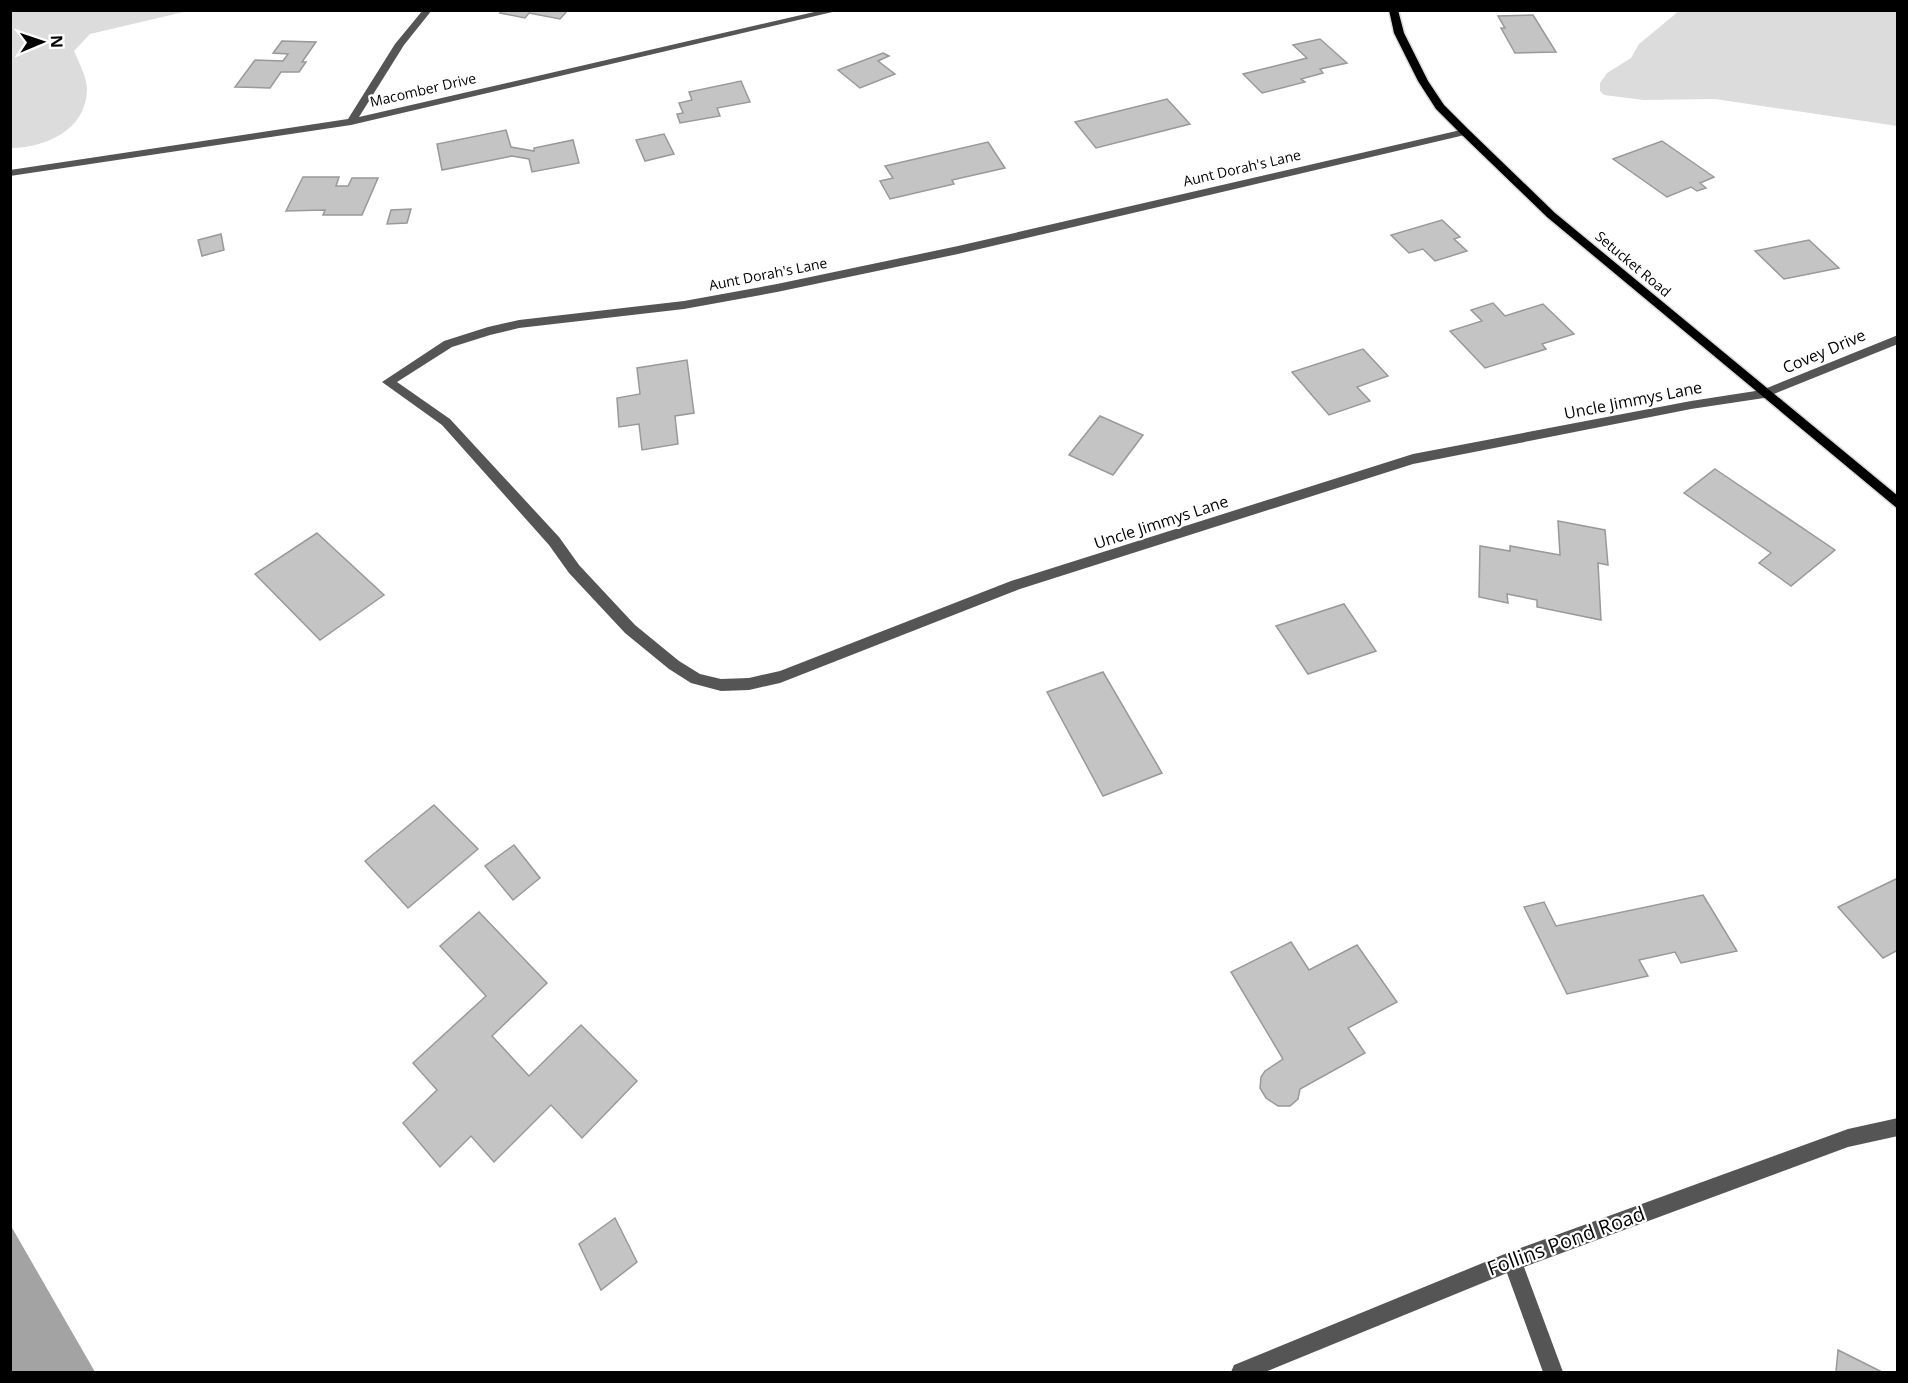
<svg xmlns="http://www.w3.org/2000/svg" width="1908" height="1383" font-family="'Open Sans',sans-serif">
  <style>
    .green { fill: #dcdcdc }
    .water { fill: #a3a3a3 }
    .building { fill: #c4c4c4; stroke: #999; stroke-width: 1.5 }
    .lines { fill: none; stroke-linecap: round; stroke-linejoin: round }
    .major-casing { stroke: #dbdbdb; stroke-width: 3 }
    .minor { fill: #555; fill-rule: evenodd }
    .major { fill: #000; fill-rule: evenodd }
    .labels { text-anchor: middle; stroke-width: 4.5; stroke-linejoin: round; paint-order: stroke }
    .far-street-label { font-size: 14px; fill: #000; stroke: #fff }
    .street-label { font-size: 16px; fill: #000; stroke: #fff }
    .near-street-label { font-size: 20px; fill: #000; stroke: #fff }
  </style>
  <rect width="100%" height="100%" fill="#fff"/>
  <!-- green -->
  <g class="green">
    <path d="M 10,11 L 11,10 L 188,11 L 90,34 L 74,51 C 79,63 87,77 87,90 C 86,130 45,148 11,148 Z"/>
    <path d="M 1679,11 L 1897,11 L 1897,126 L 1715,99 L 1644,100 L 1604,95 L 1600,91 L 1600,83 L 1607,73 L 1631,58 L 1639,44 Z"/>
  </g>
  <!-- water -->
  <path class="water" d="M 10,1226 L 11,1226 L 95,1372 L 11,1372 Z"/>
  <!-- building -->
  <g class="building">
    <path d="M 503,10 L 568,10 L 560,19 L 529,13 L 525,18 L 500,13 Z"/>
    <path d="M 1533,15 L 1556,52 L 1515,53 L 1501,28 L 1505,28 L 1498,16 Z"/>
    <path d="M 1320,39 L 1347,63 L 1320,69 L 1323,73 L 1301,79 L 1305,82 L 1262,93 L 1243,74 L 1307,58 L 1293,45 Z"/>
    <path d="M 282,41 L 316,42 L 302,62 L 306,62 L 299,72 L 281,72 L 270,88 L 235,87 L 255,60 L 283,61 L 288,54 L 273,53 Z"/>
    <path d="M 883,53 L 889,56 L 878,61 L 895,74 L 860,88 L 838,70 Z"/>
    <path d="M 741,81 L 750,102 L 717,108 L 720,116 L 680,123 L 677,114 L 683,113 L 679,103 L 692,100 L 689,92 Z"/>
    <path d="M 1167,99 L 1190,124 L 1096,148 L 1075,122 Z"/>
    <path d="M 506,130 L 511,147 L 534,151 L 534,148 L 573,140 L 579,163 L 532,172 L 529,159 L 512,156 L 442,170 L 437,144 Z"/>
    <path d="M 664,134 L 674,154 L 645,161 L 636,140 Z"/>
    <path d="M 1662,141 L 1714,177 L 1700,183 L 1706,188 L 1697,191 L 1691,187 L 1667,197 L 1613,159 Z"/>
    <path d="M 988,142 L 1005,168 L 952,180 L 954,184 L 890,199 L 880,181 L 893,178 L 885,166 Z"/>
    <path d="M 303,177 L 339,177 L 336,186 L 348,186 L 352,178 L 378,178 L 362,215 L 323,215 L 325,210 L 286,211 Z"/>
    <path d="M 411,209 L 407,223 L 387,224 L 391,210 Z"/>
    <path d="M 1442,220 L 1460,237 L 1454,239 L 1467,251 L 1435,261 L 1423,249 L 1409,253 L 1391,235 Z"/>
    <path d="M 221,234 L 224,250 L 202,256 L 198,240 Z"/>
    <path d="M 1809,240 L 1839,268 L 1784,279 L 1755,251 Z"/>
    <path d="M 1493,303 L 1505,316 L 1543,304 L 1574,334 L 1542,344 L 1546,349 L 1485,368 L 1450,331 L 1482,321 L 1471,310 Z"/>
    <path d="M 1363,349 L 1388,376 L 1357,387 L 1370,401 L 1329,415 L 1292,372 Z"/>
    <path d="M 687,360 L 694,413 L 675,416 L 678,444 L 642,450 L 639,424 L 619,427 L 617,398 L 640,394 L 637,368 Z"/>
    <path d="M 1100,416 L 1143,435 L 1113,475 L 1069,455 Z"/>
    <path d="M 1715,469 L 1835,550 L 1791,586 L 1759,563 L 1771,553 L 1684,493 Z"/>
    <path d="M 1558,521 L 1605,530 L 1608,565 L 1598,563 L 1601,620 L 1537,607 L 1537,600 L 1507,594 L 1508,603 L 1479,597 L 1480,546 L 1510,551 L 1510,546 L 1560,555 Z"/>
    <path d="M 317,533 L 384,595 L 320,640 L 255,574 Z"/>
    <path d="M 1344,604 L 1376,651 L 1308,674 L 1276,626 Z"/>
    <path d="M 1103,672 L 1162,773 L 1103,796 L 1047,692 Z"/>
    <path d="M 434,805 L 478,849 L 408,908 L 365,861 Z"/>
    <path d="M 514,845 L 540,878 L 513,900 L 485,866 Z"/>
    <path d="M 1898,878 L 1898,950 L 1883,958 L 1838,907 Z"/>
    <path d="M 1703,895 L 1737,951 L 1681,963 L 1675,952 L 1639,960 L 1648,976 L 1567,994 L 1524,907 L 1544,902 L 1556,926 Z"/>
    <path d="M 479,912 L 547,983 L 492,1036 L 529,1076 L 581,1025 L 637,1081 L 582,1138 L 551,1105 L 494,1162 L 471,1136 L 440,1167 L 403,1123 L 437,1090 L 413,1063 L 486,996 L 440,946 Z"/>
    <path d="M 1291,942 L 1309,970 L 1357,945 L 1397,1002 L 1348,1028 L 1365,1053 L 1300,1089 L 1298,1099 L 1290,1106 L 1278,1106 L 1266,1098 L 1260,1088 L 1261,1077 L 1265,1071 L 1283,1059 L 1231,972 Z"/>
    <path d="M 615,1218 L 637,1262 L 601,1290 L 579,1244 Z"/>
    <path d="M 1838,1350 L 1882,1372 L 1836,1372 Z"/>
  </g>
  <g class="lines">
    <defs>
      <path id="major" d="M 1389,10 L 1398,10 L 1404,33 L 1428,81 L 1444,105 L 1469,130 L 1555,213 L 1898,496 L 1898,509 L 1547,217 L 1461,134 L 1436,109 L 1418,81 L 1394,33 Z"/>
    </defs>
    <!-- major casing -->
    <use href="#major" class="major-casing"/>
    <!-- minor -->
    <g class="minor">
      <path d="M 423,10 L 432,10 L 404,45 L 359,117 L 823,10 L 841,10 L 351,125 L 10,176 L 10,170 L 348,119 L 395,44 Z"/>
      <path d="M 1465,129 L 1470,132 L 1469,134 L 958,254 L 777,292 L 684,309 L 519,328 L 490,335 L 452,347 L 397,382 L 450,419 L 559,537 L 579,565 L 635,625 L 679,661 L 700,674 L 721,679 L 749,678 L 780,671 L 1011,581 L 1413,454 L 1691,401 L 1762,390 L 1898,335 L 1898,344 L 1764,398 L 1691,409 L 1413,464 L 1020,589 L 780,683 L 749,690 L 721,691 L 691,683 L 669,669 L 625,633 L 569,573 L 549,545 L 442,425 L 382,382 L 444,341 L 488,327 L 519,320 L 684,301 L 777,284 L 958,246 Z"/>
      <path d="M 1898,1118 L 1898,1136 L 1848,1147 L 1524,1267 L 1563,1372 L 1543,1372 L 1507,1273 L 1265,1372 L 1231,1372 L 1234,1365 L 1512,1251 L 1848,1129 Z"/>
    </g>
    <!-- major -->
    <use href="#major" class="major"/>
  </g>
  <g class="labels">
    <!-- far-street labels -->
    <g class="far-street-label">
      <text transform="translate(423 90) rotate(-13)" y="5">Macomber Drive</text>
      <text transform="translate(1242 168) rotate(-13)" y="5">Aunt Dorah's Lane</text>
      <text transform="translate(1633 264) rotate(40)" y="5">Setucket Road</text>
      <text transform="translate(768 274) rotate(-11)" y="5">Aunt Dorah's Lane</text>
    </g>
    <!-- street labels -->
    <g class="street-label">
      <text transform="translate(1824 351) rotate(-23)" y="6">Covey Drive</text>
      <text transform="translate(1633 400) rotate(-11)" y="6">Uncle Jimmys Lane</text>
      <text transform="translate(1161 522) rotate(-18)" y="6">Uncle Jimmys Lane</text>
    </g>
    <!-- near-street labels -->
    <g class="near-street-label">
      <text transform="translate(1566 1241) rotate(-20)" y="7">Follins Pond Road</text>
    </g>
  </g>
  <!-- border -->
  <rect width="1908" height="1383" fill="none" stroke="#000000" stroke-width="24"/>
  <!-- north arrow -->
  <g transform="translate(42 42) rotate(88)" stroke="#ffffff" stroke-width="4.5" paint-order="stroke">
  <path d="M0-4.5L10 22L0 15L-10 22Z" fill="#000000"/>
  <text y="-9" font-size="16" font-weight="bold" text-anchor="middle" fill="#000000">N</text>
  </g>
</svg>
